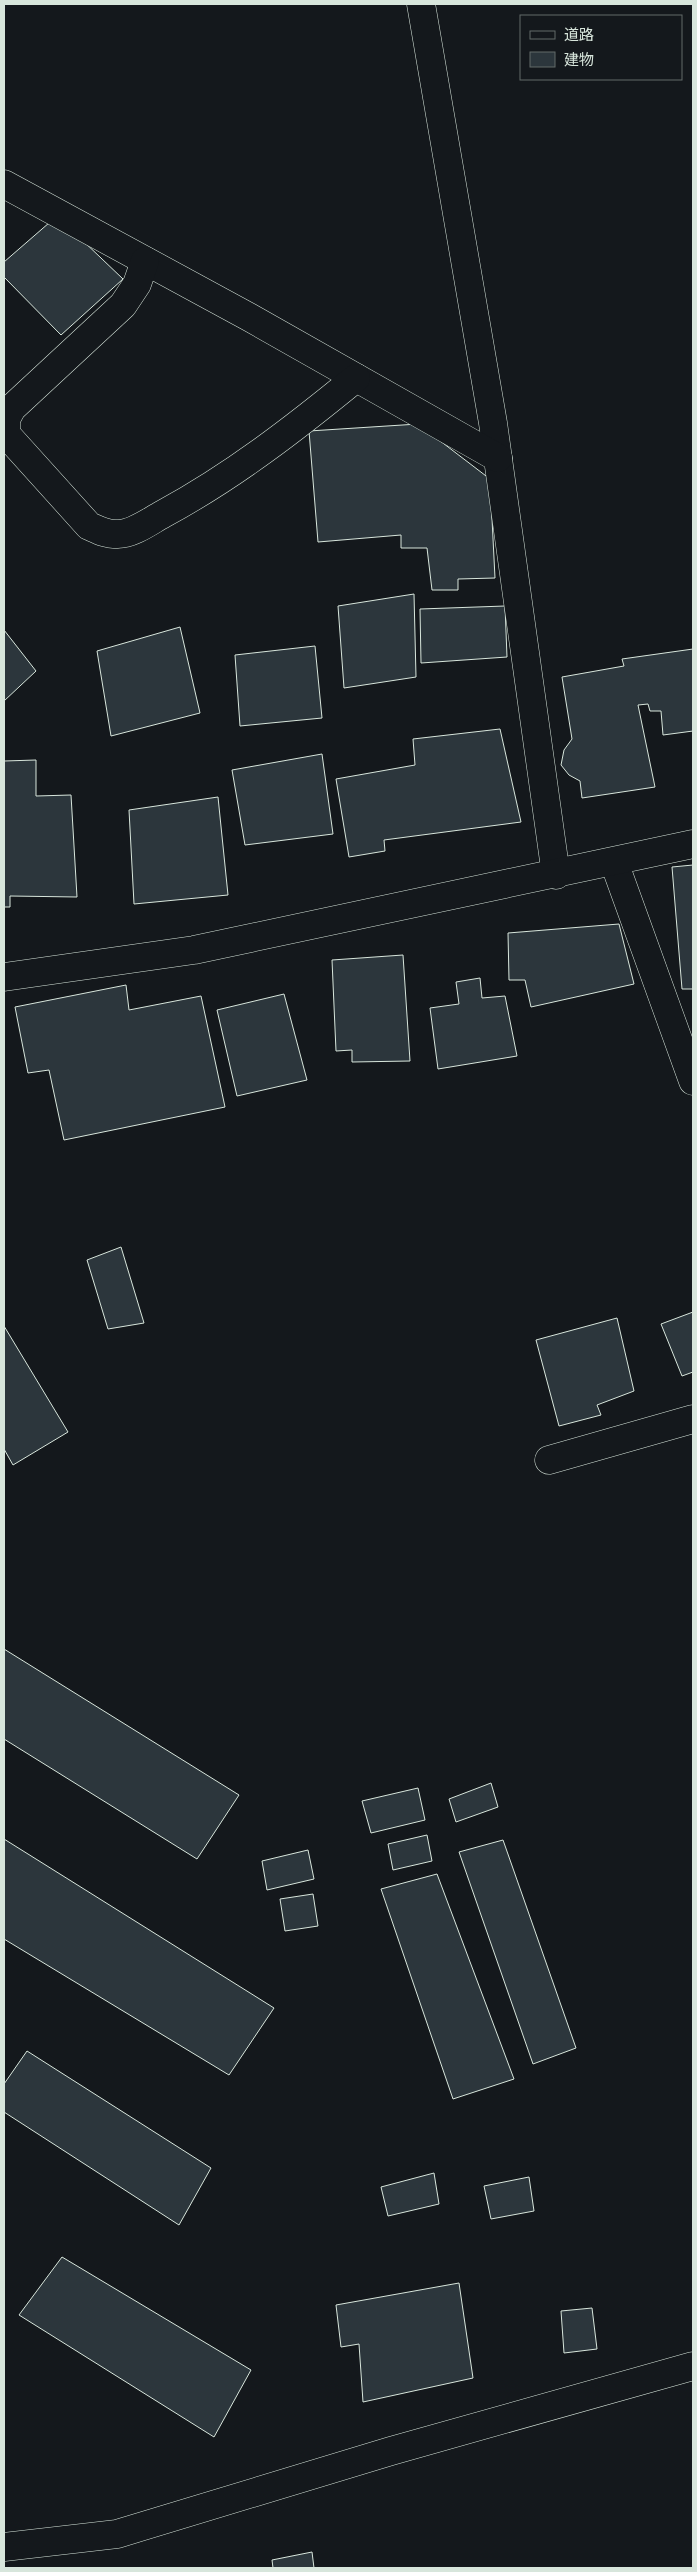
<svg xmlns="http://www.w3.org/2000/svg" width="697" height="2572" font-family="'PT Sans Narrow','Noto Sans JP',sans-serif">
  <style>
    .building { fill: #2c363c; stroke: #d8e6dc }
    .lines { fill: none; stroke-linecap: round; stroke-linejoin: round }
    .minor-casing { stroke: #d8e6dc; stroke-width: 29 }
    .tertiary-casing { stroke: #d8e6dc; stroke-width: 29 }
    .minor { stroke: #14181c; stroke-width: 28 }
    .tertiary { stroke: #14181c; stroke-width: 28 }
  </style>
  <rect width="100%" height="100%" fill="#14181c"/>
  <!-- building -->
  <g class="building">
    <path d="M 57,216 L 123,279 L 61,335 L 4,277 L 4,262 Z"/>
    <path d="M 418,424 L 490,479 L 495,578 L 458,579 L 458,590 L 432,590 L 427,548 L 401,548 L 401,535 L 318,542 L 309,431 Z"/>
    <path d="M 414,594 L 416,677 L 344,688 L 338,606 Z"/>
    <path d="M 505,606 L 507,657 L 421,663 L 420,609 Z"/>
    <path d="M 180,627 L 200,713 L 111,736 L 97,651 Z"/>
    <path d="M 4,630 L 36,671 L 4,701 Z"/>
    <path d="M 315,646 L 322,718 L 240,726 L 235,655 Z"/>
    <path d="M 693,649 L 693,731 L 663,735 L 661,711 L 650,711 L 648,704 L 638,705 L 655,787 L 582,798 L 580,781 L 569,775 L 561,765 L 564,750 L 572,739 L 562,677 L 624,666 L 622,659 Z"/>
    <path d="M 500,729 L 521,822 L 384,840 L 385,851 L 349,857 L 336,779 L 415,765 L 413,739 Z"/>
    <path d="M 322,754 L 333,834 L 245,845 L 232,770 Z"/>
    <path d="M 36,760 L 36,796 L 71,795 L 77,897 L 10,896 L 10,907 L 4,907 L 4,761 Z"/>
    <path d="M 218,797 L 228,895 L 134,904 L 129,810 Z"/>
    <path d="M 693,865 L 693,989 L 682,989 L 672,867 Z"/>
    <path d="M 619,924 L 634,984 L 531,1007 L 525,980 L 509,980 L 508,933 Z"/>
    <path d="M 403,955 L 410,1061 L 352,1062 L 352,1050 L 336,1051 L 332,960 Z"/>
    <path d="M 480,978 L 482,998 L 505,996 L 517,1056 L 438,1069 L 430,1008 L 459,1004 L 456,982 Z"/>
    <path d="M 126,985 L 129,1010 L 201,996 L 225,1107 L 64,1140 L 49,1070 L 28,1073 L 15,1007 Z"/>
    <path d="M 284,994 L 307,1080 L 237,1096 L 217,1010 Z"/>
    <path d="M 121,1247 L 144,1323 L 108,1329 L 87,1260 Z"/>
    <path d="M 693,1312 L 693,1372 L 682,1376 L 661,1324 Z"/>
    <path d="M 617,1318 L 634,1391 L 597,1405 L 601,1415 L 559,1426 L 536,1340 Z"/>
    <path d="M 4,1326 L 68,1432 L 13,1465 L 4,1449 Z"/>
    <path d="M 4,1649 L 239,1795 L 197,1859 L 4,1739 Z"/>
    <path d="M 491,1783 L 498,1807 L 456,1822 L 449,1799 Z"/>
    <path d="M 418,1788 L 425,1820 L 371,1833 L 362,1801 Z"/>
    <path d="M 427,1835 L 432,1861 L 393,1870 L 388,1844 Z"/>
    <path d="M 4,1839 L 274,2008 L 229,2075 L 4,1939 Z"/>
    <path d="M 503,1840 L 576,2048 L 533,2064 L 459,1852 Z"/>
    <path d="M 308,1850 L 314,1879 L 267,1890 L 262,1861 Z"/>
    <path d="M 437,1874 L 514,2079 L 453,2099 L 381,1889 Z"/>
    <path d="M 313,1894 L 318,1926 L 285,1931 L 280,1899 Z"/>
    <path d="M 27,2051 L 211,2168 L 179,2225 L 4,2112 L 4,2084 Z"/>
    <path d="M 434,2173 L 439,2204 L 388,2216 L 381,2187 Z"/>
    <path d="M 529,2177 L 534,2211 L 491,2219 L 484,2186 Z"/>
    <path d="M 62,2257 L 251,2370 L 214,2437 L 19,2315 Z"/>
    <path d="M 459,2283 L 473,2378 L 363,2402 L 359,2344 L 341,2347 L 336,2305 Z"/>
    <path d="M 592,2308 L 597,2349 L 564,2353 L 561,2311 Z"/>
    <path d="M 312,2552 L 314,2568 L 273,2568 L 272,2560 Z"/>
  </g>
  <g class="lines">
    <defs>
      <g id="minor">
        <path d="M 421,4 L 493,423 L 556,875"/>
        <path d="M 4,184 L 249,317 L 498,458"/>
        <path d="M 145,261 L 137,284 L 123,305 L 12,408 L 6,419 L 6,434 L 89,526 C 98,530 107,535 118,534 C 133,534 150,521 163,514 C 233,476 295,428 356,378"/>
        <path d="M 614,862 L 693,1081"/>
        <path d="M 549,1460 L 693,1419"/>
      </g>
      <g id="tertiary">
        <path d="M 4,977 L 194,950 L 693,844"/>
        <path d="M 4,2547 L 117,2534 L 391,2451 L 693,2366"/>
      </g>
    </defs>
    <!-- minor casing -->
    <use href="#minor" class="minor-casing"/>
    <!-- tertiary casing -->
    <use href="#tertiary" class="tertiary-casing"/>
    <!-- minor -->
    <use href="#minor" class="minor"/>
    <!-- tertiary -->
    <use href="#tertiary" class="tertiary"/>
  </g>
  <!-- border -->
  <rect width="697" height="2572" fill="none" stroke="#d8e6dc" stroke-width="10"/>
  <!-- legend -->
  <rect x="520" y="15" width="162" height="65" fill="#14181c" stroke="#626a69"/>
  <rect x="530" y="31" width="25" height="8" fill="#14181c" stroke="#626a69"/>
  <text x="564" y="40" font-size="15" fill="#d8e6dc">道路</text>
  <rect x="530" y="52" width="25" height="15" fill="#2c363c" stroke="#626a69"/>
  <text x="564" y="65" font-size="15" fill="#d8e6dc">建物</text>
</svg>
